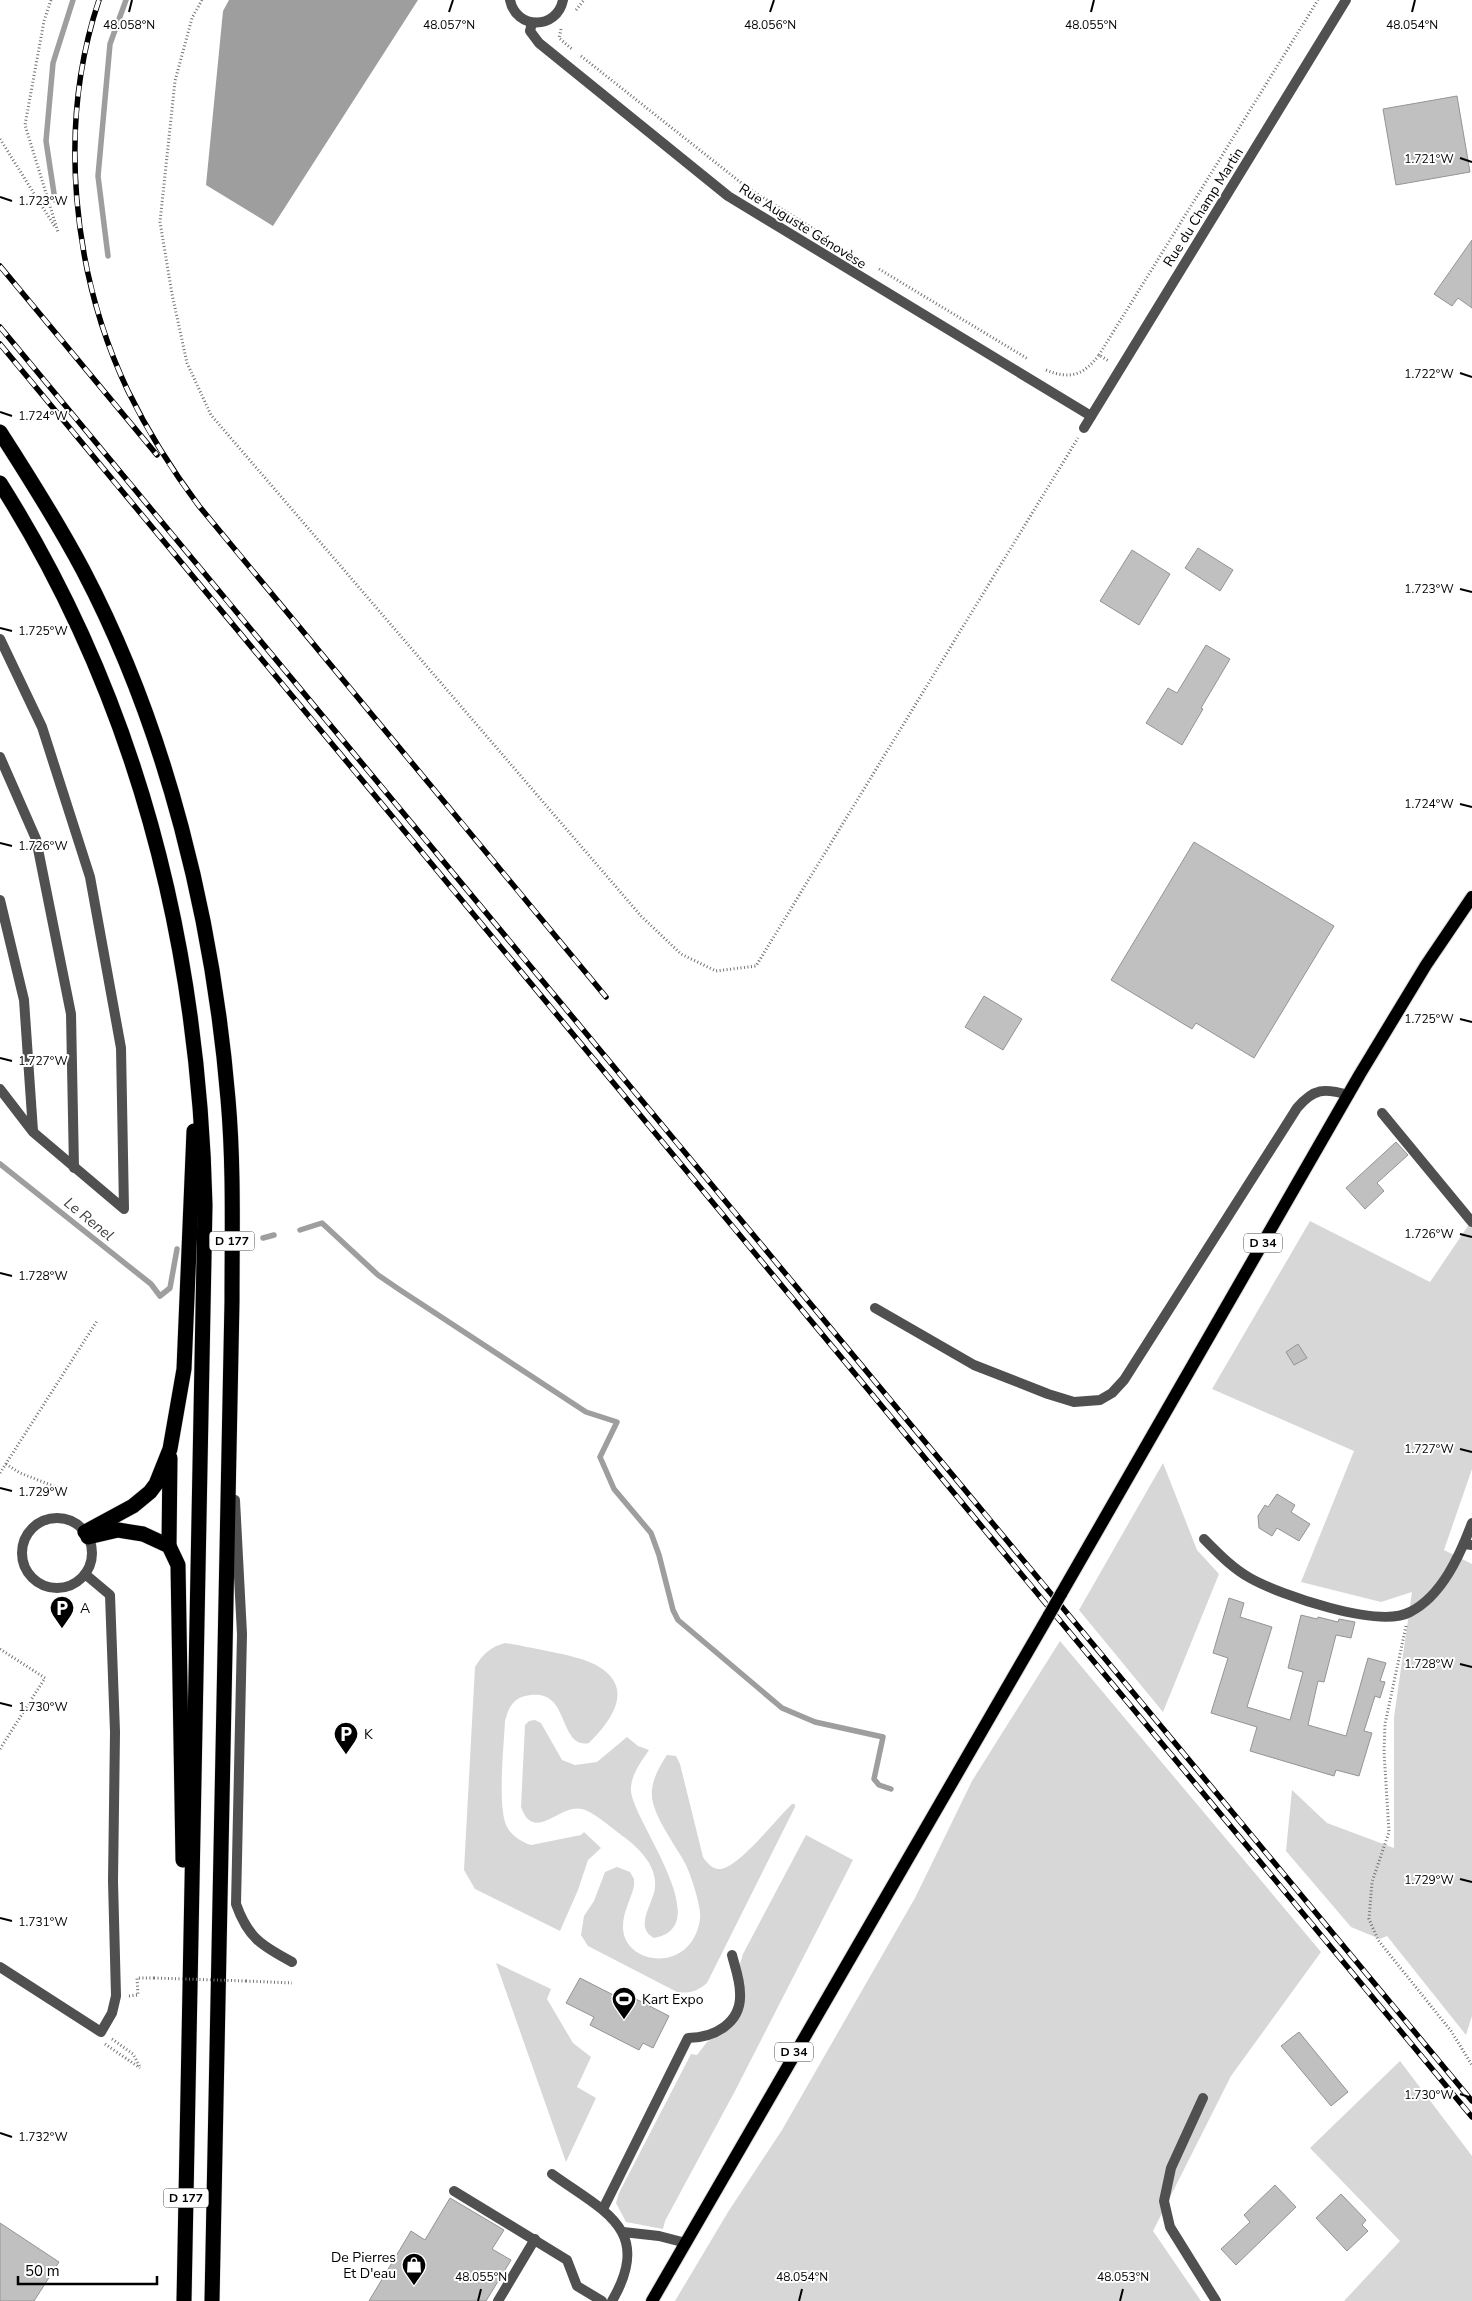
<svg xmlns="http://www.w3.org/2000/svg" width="1472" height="2301" font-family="'Nunito Sans',sans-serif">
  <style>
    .green { fill: #d7d7d7 }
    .water { fill: #9e9e9e }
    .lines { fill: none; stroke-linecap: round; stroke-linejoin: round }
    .stream { stroke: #9e9e9e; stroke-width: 5.5 }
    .building { fill: #c0c0c0; stroke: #949494 }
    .primary-casing { stroke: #dbdbdb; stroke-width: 14 }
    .highway-casing { stroke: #dbdbdb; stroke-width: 16 }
    .path { stroke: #727272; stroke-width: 3; stroke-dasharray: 1 2.5; stroke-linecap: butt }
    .lane { stroke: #505050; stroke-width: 10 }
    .street { stroke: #505050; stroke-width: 10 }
    .primary { stroke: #000; stroke-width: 12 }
    .highway { stroke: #000; stroke-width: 15 }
    .rail-casing { stroke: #000; stroke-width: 5.5 }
    .rail { stroke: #fff; stroke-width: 4; stroke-dasharray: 11; stroke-linecap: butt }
    .primary-bridge-casing { stroke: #dbdbdb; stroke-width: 14; stroke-linecap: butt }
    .path-bridge { stroke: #727272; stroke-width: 3; stroke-dasharray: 1 2.5; stroke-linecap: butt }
    .primary-bridge { stroke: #000; stroke-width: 12 }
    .ticks { fill: none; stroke: #000; stroke-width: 2 }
    .labels { text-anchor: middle; stroke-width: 4; stroke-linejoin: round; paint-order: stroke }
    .shield { fill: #fff; stroke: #4c4c4c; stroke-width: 1 }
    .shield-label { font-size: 12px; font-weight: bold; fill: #000 }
    .street-label { font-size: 14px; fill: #000; stroke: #fff }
    .poi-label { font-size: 14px; fill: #000; stroke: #fff; text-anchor: start }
    .water-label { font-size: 15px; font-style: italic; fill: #3f3f3f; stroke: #fff }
    .ticks-label { font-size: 12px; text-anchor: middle; fill: #000; stroke: #fff; stroke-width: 4; stroke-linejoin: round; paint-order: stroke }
  </style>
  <rect width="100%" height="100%" fill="#fff"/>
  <!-- green -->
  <g class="green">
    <path d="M 1472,1220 L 1472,1469 L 1444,1550 L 1472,1564 L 1472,2016 L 1466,2035 L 1387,1936 L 1380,1939 L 1351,1927 L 1286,1851 L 1292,1790 L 1327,1823 L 1394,1848 L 1394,1717 L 1412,1592 L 1381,1602 L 1301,1582 L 1354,1451 L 1212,1389 L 1310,1221 L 1430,1282 Z"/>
    <path d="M 1163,1463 L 1197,1550 L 1219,1574 L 1163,1712 L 1079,1610 Z"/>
    <path d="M 1060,1641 L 1321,1952 L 1231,2076 L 1153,2231 L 1201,2301 L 675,2301 L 728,2212 L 782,2130 L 915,1898 L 972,1781 Z"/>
    <path d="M 505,1643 L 518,1645 C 539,1650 577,1655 596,1665 C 636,1687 612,1720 589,1743 C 584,1744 580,1744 575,1740 C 559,1725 563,1687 525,1696 C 512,1699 508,1710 505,1721 C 504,1745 497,1808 507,1827 C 512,1836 522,1842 531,1845 L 581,1835 L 584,1832 L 601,1848 L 588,1860 L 578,1890 L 560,1931 L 475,1889 L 464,1870 L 475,1667 C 483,1654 490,1647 505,1643 Z"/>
    <path d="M 535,1720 L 541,1723 L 562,1760 L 575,1765 L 597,1762 L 627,1737 L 638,1746 L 649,1750 C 641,1762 630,1776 631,1791 C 633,1821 718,1927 654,1938 C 633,1927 654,1903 655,1887 C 657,1866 639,1848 624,1837 C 613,1829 594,1812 582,1809 C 560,1803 534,1844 521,1807 L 525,1725 L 529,1721 Z"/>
    <path d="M 667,1755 L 676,1756 L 680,1764 L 703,1857 C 707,1863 713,1870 721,1869 C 740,1866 777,1818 792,1804 L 795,1804 L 795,1807 L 707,1983 C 698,1991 689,1994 677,1992 L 588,1946 L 581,1935 L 584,1916 L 594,1901 L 605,1872 L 617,1867 L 630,1872 L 634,1879 L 634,1886 C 631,1899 623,1912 623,1926 C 622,1966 692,1975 700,1919 C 701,1913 699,1907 698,1901 C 695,1889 691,1876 686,1865 C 676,1845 649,1812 652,1790 C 653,1778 660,1765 667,1755 Z"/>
    <path d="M 806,1835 L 853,1860 L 735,2091 L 665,2221 L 663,2229 L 626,2222 L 616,2203 L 619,2193 L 691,2054 L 697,2055 L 707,2042 L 730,2028 L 738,2018 L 739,1967 L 743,1954 Z"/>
    <path d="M 496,1963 L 551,1989 L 547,1999 L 573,2043 L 591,2057 L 577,2087 L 596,2098 L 566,2162 Z"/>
    <path d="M 1400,2061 L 1472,2156 L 1472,2301 L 1344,2301 L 1400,2241 L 1310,2148 Z"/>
  </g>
  <!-- water -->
  <path class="water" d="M 229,0 L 418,0 L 273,226 L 206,185 L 223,11 Z"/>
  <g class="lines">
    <!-- stream -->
    <g class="stream">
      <path d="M 55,200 L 46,141 L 53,63 L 73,0"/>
      <path d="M 108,256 L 98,176 L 110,44 L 126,0"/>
      <path d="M 0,1164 L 151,1284 L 160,1296 L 170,1288 L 177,1249"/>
      <path d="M 300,1230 L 322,1223 L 378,1275 L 400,1290 L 586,1412 L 617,1422 L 600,1457 L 614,1489 L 651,1533 L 659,1555 L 673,1610 L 678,1620 L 782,1708 L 815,1722 L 883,1737 L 874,1779 L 879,1785 L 891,1789"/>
      <path d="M 263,1238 L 274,1235"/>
    </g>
  </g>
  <!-- building -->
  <g class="building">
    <path d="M 1457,96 L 1470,172 L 1396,185 L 1383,109 Z"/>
    <path d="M 1472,240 L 1472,308 L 1458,298 L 1452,306 L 1434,294 Z"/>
    <path d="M 1198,548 L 1233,570 L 1220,591 L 1185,568 Z"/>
    <path d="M 1132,550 L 1170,574 L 1139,625 L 1100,601 Z"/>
    <path d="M 1206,645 L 1230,659 L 1201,708 L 1203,709 L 1182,745 L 1146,723 L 1168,688 L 1177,693 Z"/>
    <path d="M 1194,842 L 1334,926 L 1254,1058 L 1196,1023 L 1192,1029 L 1111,980 Z"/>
    <path d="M 984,996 L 1022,1019 L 1003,1050 L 965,1027 Z"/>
    <path d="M 1396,1142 L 1408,1155 L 1377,1183 L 1384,1191 L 1365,1209 L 1346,1188 Z"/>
    <path d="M 1298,1344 L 1307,1358 L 1294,1365 L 1286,1352 Z"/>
    <path d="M 1277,1494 L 1295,1505 L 1291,1512 L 1310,1524 L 1299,1541 L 1277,1528 L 1272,1536 L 1259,1528 L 1258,1516 L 1265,1505 L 1268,1507 Z"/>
    <path d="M 1229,1598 L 1244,1603 L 1240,1617 L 1272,1627 L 1247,1707 L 1290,1720 L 1303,1672 L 1288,1668 L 1301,1615 L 1317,1619 L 1318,1617 L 1338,1622 L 1339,1619 L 1355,1622 L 1351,1638 L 1336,1635 L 1324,1682 L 1318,1681 L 1308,1725 L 1346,1736 L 1368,1658 L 1386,1663 L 1380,1681 L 1385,1682 L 1380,1698 L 1375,1696 L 1364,1731 L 1372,1733 L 1359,1776 L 1336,1770 L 1334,1776 L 1250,1751 L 1257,1727 L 1211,1713 L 1228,1658 L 1213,1653 Z"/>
    <path d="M 580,1978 L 629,2003 L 632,1997 L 669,2016 L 653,2048 L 643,2043 L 639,2050 L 590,2025 L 594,2017 L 566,2003 Z"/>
    <path d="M 1299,2032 L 1348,2092 L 1331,2106 L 1281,2046 Z"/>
    <path d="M 1275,2185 L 1296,2207 L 1236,2265 L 1221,2249 L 1250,2222 L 1244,2215 Z"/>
    <path d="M 1341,2194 L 1366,2220 L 1362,2225 L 1368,2231 L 1347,2251 L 1316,2218 Z"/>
    <path d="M 450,2198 L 504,2230 L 492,2249 L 511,2260 L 486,2301 L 369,2301 L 411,2231 L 425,2240 Z"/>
    <path d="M 0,2223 L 59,2262 L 34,2301 L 0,2301 Z"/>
  </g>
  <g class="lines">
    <defs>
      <g id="primary">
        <path d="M 1061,1594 L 1360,1074 L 1426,965 L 1472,897"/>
        <path d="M 652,2301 L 1049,1615"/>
      </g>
      <g id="highway">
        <path d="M 0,432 C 29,477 58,523 83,570 C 167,730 213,920 228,1099 C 234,1166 232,1234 232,1301 L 212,2301"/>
        <path d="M 0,483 C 138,701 199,948 205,1205 L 184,2301"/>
        <path d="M 85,1532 L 133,1506 L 150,1492 L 156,1484 L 170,1449 L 184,1369 L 194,1131"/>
        <path d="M 88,1537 L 118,1530 L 143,1534 L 169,1546 L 178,1565 L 183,1860"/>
        <path d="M 169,1546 L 170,1458"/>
      </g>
    </defs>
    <!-- primary casing -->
    <use href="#primary" class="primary-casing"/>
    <!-- highway casing -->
    <use href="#highway" class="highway-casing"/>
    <!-- path -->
    <g class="path">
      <path d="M 51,0 L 44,21 L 25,125 L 58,232"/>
      <path d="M 202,0 L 192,18 L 175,81 L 160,222 L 172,294 L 187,363 L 211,415 L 641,916 L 681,954 L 716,971 L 756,966 L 1078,438"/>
      <path d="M 576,10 L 584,0"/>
      <path d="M 561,29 L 559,38 L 572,49"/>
      <path d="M 581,56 L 749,189 L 827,237"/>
      <path d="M 0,139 L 55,227"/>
      <path d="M 879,269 L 1028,359"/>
      <path d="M 1099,355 L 1318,0"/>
      <path d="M 1046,370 C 1070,380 1084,375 1099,355 L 1109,361"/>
      <path d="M 6,1464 L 20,1473 L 64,1490"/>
      <path d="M 0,1473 L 97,1321"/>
      <path d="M 1406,1626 L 1385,1724 L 1384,1752 L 1389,1832 L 1372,1882 L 1369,1919 L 1378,1940 L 1451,2031 L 1472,2065"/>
      <path d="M 0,1649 L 45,1678 L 0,1749"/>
      <path d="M 246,1981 L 292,1983"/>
      <path d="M 129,1996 L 138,1995 L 137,1978 L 154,1978"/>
      <path d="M 112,2039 L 133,2054 L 140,2067"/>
      <path d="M 105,2044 L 140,2068"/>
    </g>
    <!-- lane -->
    <g class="lane">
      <path d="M 510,0 C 516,30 557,30 563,0"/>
      <path d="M 532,23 L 530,31 L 539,43 L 728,196 L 1091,416"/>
      <path d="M 1084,428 L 1346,0"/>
      <path d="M 0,639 L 42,727 L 90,877 L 121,1048 L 124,1209 L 33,1132 L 0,1089"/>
      <path d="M 0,757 L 36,839 L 71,1014 L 74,1168"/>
      <path d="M 0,900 L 24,1000 L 33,1131"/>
      <path d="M 875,1308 L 974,1365 L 1048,1394 L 1074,1402 L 1100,1400 L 1112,1393 L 1124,1380 L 1297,1108 C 1314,1088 1324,1088 1349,1095"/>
      <path d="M 235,1500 L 242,1634 L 236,1904 C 248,1938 262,1946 292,1962"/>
      <circle cx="57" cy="1553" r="35"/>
      <path d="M 1464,1544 L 1472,1545"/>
      <path d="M 0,1967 L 101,2032 L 112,2013 L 116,1996 L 113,1881 L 115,1732 L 110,1595 L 85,1574"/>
      <path d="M 454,2191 L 567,2260 L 577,2286 L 602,2301"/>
      <path d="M 603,2209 L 688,2038 C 714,2038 742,2023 740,1993 C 740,1980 735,1967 732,1955"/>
      <path d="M 623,2232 L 659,2236 L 686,2243"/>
      <path d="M 498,2301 L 535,2239"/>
    </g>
    <!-- street -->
    <g class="street">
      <path d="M 1382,1113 L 1472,1222"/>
      <path d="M 1204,1539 C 1218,1553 1232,1568 1250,1578 C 1280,1595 1379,1629 1410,1612 C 1442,1596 1460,1555 1472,1523"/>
      <path d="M 1203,2098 L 1171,2168 L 1164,2201 L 1170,2227 L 1216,2301"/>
      <path d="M 552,2174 C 603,2211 654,2229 612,2301"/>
    </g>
    <!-- primary -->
    <use href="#primary" class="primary"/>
    <!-- highway -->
    <use href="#highway" class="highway"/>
    <defs>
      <g id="rail">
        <path d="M 99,0 C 57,125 72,273 128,391 C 148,432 172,470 199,506 L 606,997"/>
        <path d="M 0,266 L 157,455"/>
        <path d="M 0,327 L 1472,2101"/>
        <path d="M 0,344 L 1472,2117"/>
      </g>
    </defs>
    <!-- rail casing -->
    <use href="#rail" class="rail-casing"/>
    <!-- rail -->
    <use href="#rail" class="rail"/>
    <defs>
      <path id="primary-bridge" d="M 1049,1615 L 1061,1594"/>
    </defs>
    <!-- primary-bridge casing -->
    <use href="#primary-bridge" class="primary-bridge-casing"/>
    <!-- path-bridge -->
    <path class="path-bridge" d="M 154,1978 L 246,1981"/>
    <!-- primary-bridge -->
    <use href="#primary-bridge" class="primary-bridge"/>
  </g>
  <!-- ticks -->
  <path class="ticks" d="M 129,12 L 132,0M 449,12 L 453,0M 770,12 L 774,0M 1091,12 L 1094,0M 1412,12 L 1415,0M 1460,158 L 1472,162M 0,197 L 12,201M 1460,373 L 1472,377M 0,412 L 12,416M 1460,589 L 1472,592M 0,628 L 12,631M 1460,804 L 1472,807M 0,843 L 12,846M 1460,1019 L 1472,1022M 0,1058 L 12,1061M 1460,1234 L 1472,1237M 0,1273 L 12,1276M 1460,1449 L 1472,1452M 0,1488 L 12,1491M 1460,1664 L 1472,1667M 0,1703 L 12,1706M 1460,1879 L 1472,1882M 0,1918 L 12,1921M 1460,2094 L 1472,2098M 0,2133 L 12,2137M 478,2301 L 481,2289M 799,2301 L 802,2289M 1120,2301 L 1123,2289"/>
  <!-- icons -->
  <defs>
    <symbol id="parking-pin" viewBox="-11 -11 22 30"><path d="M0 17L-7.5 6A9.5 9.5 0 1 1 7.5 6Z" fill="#000" stroke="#fff"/><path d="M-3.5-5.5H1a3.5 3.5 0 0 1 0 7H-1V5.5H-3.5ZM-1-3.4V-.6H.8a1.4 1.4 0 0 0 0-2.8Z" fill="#fff"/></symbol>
    <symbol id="stadium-pin" viewBox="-11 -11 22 30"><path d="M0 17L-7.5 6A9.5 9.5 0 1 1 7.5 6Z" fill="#000" stroke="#fff"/><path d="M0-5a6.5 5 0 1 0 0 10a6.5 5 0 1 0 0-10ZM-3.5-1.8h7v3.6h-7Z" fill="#fff"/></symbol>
    <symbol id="shop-pin" viewBox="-11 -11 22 30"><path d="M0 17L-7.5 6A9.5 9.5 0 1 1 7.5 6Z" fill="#000" stroke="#fff"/><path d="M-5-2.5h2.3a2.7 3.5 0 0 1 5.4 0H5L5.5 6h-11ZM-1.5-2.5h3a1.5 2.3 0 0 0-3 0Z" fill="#fff"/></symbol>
  </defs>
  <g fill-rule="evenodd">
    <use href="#parking-pin" x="48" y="1594" width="28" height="38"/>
    <use href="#parking-pin" x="332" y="1720" width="28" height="38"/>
    <use href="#stadium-pin" x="610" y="1985" width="28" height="38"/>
    <use href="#shop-pin" x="400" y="2251" width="28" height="38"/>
  </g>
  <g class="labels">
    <!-- shield labels -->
    <g class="shield">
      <rect x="209.5" y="1231.5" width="45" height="19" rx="4"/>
      <rect x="1244" y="1233.5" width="38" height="19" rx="4"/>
      <rect x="775" y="2042.5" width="38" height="19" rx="4"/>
      <rect x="163.5" y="2188.5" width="45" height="19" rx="4"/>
    </g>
    <g class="shield-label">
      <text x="232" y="1245">D 177</text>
      <text x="1263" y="1247">D 34</text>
      <text x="794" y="2056">D 34</text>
      <text x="186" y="2202">D 177</text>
    </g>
    <!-- street labels -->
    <g class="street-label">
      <text transform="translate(1203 207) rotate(-58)" y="5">Rue du Champ Martin</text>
      <text transform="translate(803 226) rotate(32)" y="5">Rue Auguste Génovèse</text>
    </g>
    <!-- poi labels -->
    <g class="poi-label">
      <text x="80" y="1613">A</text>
      <text x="364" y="1739">K</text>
      <text x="642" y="2004">Kart Expo</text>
      <text x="396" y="2262" text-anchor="end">De Pierres<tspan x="396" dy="16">Et D'eau</tspan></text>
    </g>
    <!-- water labels -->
    <g class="water-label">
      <text transform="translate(89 1219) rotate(39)" y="5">Le Renel</text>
    </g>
  </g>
  <g class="ticks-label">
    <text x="129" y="29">48.058°N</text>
    <text x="449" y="29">48.057°N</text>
    <text x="770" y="29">48.056°N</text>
    <text x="1091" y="29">48.055°N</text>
    <text x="1412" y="29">48.054°N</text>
    <text x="1429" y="163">1.721°W</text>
    <text x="43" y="205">1.723°W</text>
    <text x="1429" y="378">1.722°W</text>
    <text x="43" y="420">1.724°W</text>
    <text x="1429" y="593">1.723°W</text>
    <text x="43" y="635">1.725°W</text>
    <text x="1429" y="808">1.724°W</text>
    <text x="43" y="850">1.726°W</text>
    <text x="1429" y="1023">1.725°W</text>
    <text x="43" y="1065">1.727°W</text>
    <text x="1429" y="1238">1.726°W</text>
    <text x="43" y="1280">1.728°W</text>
    <text x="1429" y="1453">1.727°W</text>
    <text x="43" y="1496">1.729°W</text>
    <text x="1429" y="1668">1.728°W</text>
    <text x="43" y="1711">1.730°W</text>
    <text x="1429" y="1884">1.729°W</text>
    <text x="43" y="1926">1.731°W</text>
    <text x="1429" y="2099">1.730°W</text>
    <text x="43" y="2141">1.732°W</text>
    <text x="481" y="2281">48.055°N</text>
    <text x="802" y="2281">48.054°N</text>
    <text x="1123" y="2281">48.053°N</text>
  </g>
  <!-- scale -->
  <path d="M18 2276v8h139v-8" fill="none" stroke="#000000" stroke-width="2.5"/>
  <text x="25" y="2276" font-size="15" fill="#000000" stroke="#ffffff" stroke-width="4" paint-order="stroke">50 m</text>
</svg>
